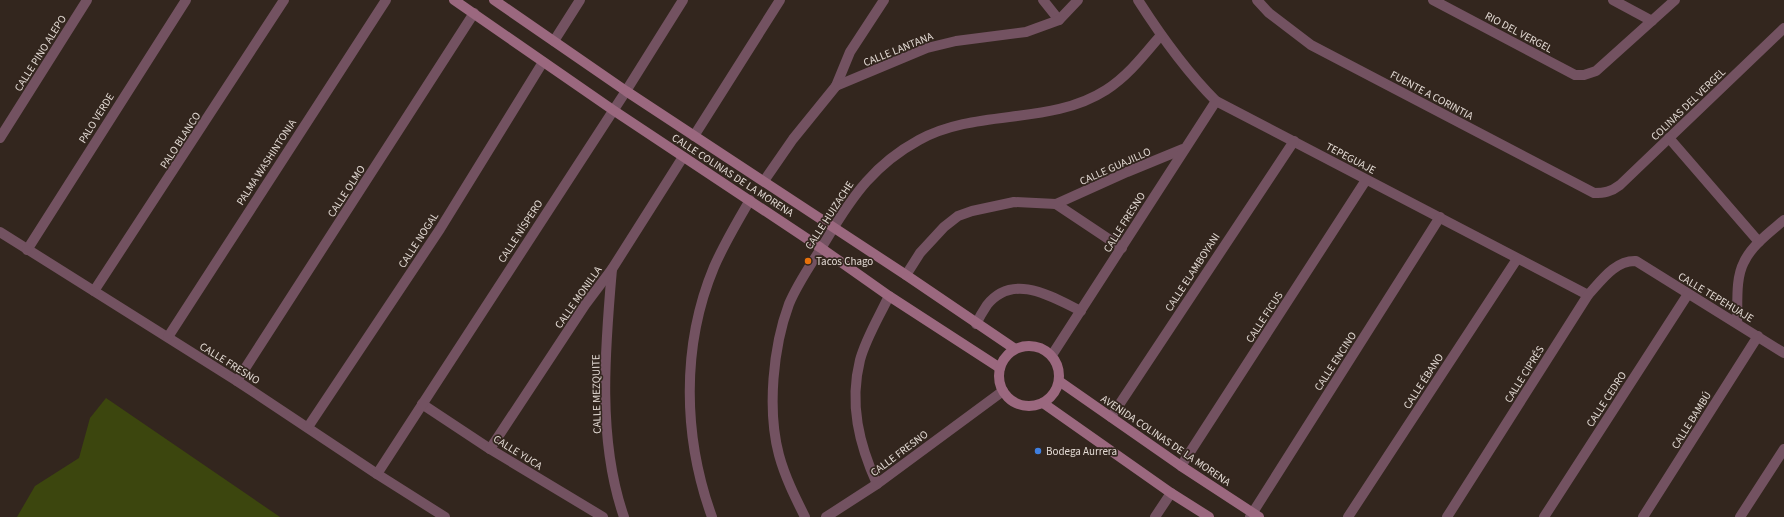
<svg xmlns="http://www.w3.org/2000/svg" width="1784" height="517" font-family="'Source Sans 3',sans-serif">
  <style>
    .green { fill: #3c460e }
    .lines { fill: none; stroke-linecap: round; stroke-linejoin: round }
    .street { stroke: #735261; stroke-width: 10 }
    .secondary { stroke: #9b687f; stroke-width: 10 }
    .food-dot { fill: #e8710a; stroke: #33261e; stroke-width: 1.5 }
    .shop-dot { fill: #3f7fe0; stroke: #33261e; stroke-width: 1.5 }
    .labels { text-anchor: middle; stroke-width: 3.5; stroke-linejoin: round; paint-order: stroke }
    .street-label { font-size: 11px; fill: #e2d9d3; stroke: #33261e }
    .poi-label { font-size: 11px; fill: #e2d9d3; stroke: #33261e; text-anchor: start }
  </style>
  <rect width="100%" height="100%" fill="#33261e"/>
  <!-- green -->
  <path class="green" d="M 106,398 L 280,517 L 17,517 L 35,486 L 79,458 L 90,418 Z"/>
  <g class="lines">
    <!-- street -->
    <g class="street">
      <path d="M 1043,0 L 1059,20"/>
      <path d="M 1138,0 C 1161,36 1186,71 1216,101 L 1588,295"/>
      <path d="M 1257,0 L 1269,13 L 1311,45 L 1594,193 C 1604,193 1611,192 1620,185 L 1784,28"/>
      <path d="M 1433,0 L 1575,75 L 1584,75 L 1596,71 L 1675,0"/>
      <path d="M 1613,0 L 1652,21"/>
      <path d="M 554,41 L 580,0"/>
      <path d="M 836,86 L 850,52 L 884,0"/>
      <path d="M 694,136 L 780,0"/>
      <path d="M 0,138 L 87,0"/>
      <path d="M 1669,138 L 1759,242"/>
      <path d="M 764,181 L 793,139 L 836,86 L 927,48 L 956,41 L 1026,32 L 1059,20 L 1078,0"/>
      <path d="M 1056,204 L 1122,248"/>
      <path d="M 0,232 L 237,381 L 377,474 L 445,517"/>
      <path d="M 27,250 L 186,0"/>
      <path d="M 612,269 C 605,349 597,440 624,517"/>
      <path d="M 906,275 L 920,253 L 944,227 L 958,216 L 972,211 L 1014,202 L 1056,204 L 1127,172 L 1183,149"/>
      <path d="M 94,291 L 284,0"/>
      <path d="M 1737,323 C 1738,304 1735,279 1744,262 C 1752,245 1770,232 1784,220"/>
      <path d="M 976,324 C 979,318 983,311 987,305 C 1013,272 1052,297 1081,311"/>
      <path d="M 168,337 L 386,0"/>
      <path d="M 1052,355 L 1216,101"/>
      <path d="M 237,381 L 474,13"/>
      <path d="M 422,404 L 490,449 L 603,517"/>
      <path d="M 1111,417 L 1294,141"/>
      <path d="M 308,427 L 440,229 L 543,62"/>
      <path d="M 490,449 L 585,305 L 612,269 L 683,157"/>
      <path d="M 1181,466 L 1366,180"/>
      <path d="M 377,474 L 626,91 L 683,0"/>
      <path d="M 877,484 C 859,444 849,404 860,360 C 866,338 879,317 889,296"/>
      <path d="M 712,517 C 683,437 681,346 714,267 C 724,244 737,222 750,200"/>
      <path d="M 805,517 C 795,497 785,477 779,455 C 767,410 773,347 789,304 C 799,280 815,259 828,237 C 853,195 875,164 919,140 C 977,108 1050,126 1106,90 C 1128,76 1144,55 1161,35"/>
      <path d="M 826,517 L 877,484 L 1003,391"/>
      <path d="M 1155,517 L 1171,493"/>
      <path d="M 1250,517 L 1440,217"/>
      <path d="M 1348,517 L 1517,259"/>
      <path d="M 1447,517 L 1588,295 C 1601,281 1615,260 1636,261 L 1784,353"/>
      <path d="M 1544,517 L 1688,294"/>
      <path d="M 1643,517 L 1758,336"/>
      <path d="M 1740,517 L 1784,449"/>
    </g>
    <!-- secondary -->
    <g class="secondary">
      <path d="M 454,0 L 613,110 L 821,248 L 889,296 L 1000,368"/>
      <path d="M 494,0 L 626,91 L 906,275 L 1015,349"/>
      <circle cx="1029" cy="376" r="30"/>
      <path d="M 1059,381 L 1181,466 L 1259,517"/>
      <path d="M 1043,403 L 1171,493 L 1209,517"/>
    </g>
  </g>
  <!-- markers -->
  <circle class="food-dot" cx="808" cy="261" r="4"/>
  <circle class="shop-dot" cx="1038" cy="451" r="4"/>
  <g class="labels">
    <!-- street labels -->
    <g class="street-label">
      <text transform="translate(1519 32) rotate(28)" y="4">RIO DEL VERGEL</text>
      <text transform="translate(898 49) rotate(-22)" y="4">CALLE LANTANA</text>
      <text transform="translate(40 53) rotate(-58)" y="4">CALLE PINO ALEPO</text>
      <text transform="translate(1432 95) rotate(28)" y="4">FUENTE A CORINTIA</text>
      <text transform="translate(1688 104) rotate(-44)" y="4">COLINAS DEL VERGEL</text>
      <text transform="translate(96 118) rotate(-58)" y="4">PALO VERDE</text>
      <text transform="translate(180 140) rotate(-57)" y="4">PALO BLANCO</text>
      <text transform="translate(1351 158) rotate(28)" y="4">TEPEGUAJE</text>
      <text transform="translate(266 162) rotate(-57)" y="4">PALMA WASHINTONIA</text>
      <text transform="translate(1115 166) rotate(-24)" y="4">CALLE GUAJILLO</text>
      <text transform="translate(733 175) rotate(33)" y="4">CALLE COLINAS DE LA MORENA</text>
      <text transform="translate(346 191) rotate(-57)" y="4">CALLE OLMO</text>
      <text transform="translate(829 215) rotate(-57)" y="4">CALLE HUIZACHE</text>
      <text transform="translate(1124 222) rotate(-58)" y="4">CALLE FRESNO</text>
      <text transform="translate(520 231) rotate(-57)" y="4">CALLE NÍSPERO</text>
      <text transform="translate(418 240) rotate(-57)" y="4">CALLE NOGAL</text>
      <text transform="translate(1192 272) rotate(-57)" y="4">CALLE ELAMBOYANI</text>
      <text transform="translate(578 297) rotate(-55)" y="4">CALLE MONILLA</text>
      <text transform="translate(1716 297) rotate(31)" y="4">CALLE TEPEHUAJE</text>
      <text transform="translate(1264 317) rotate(-57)" y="4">CALLE FICUS</text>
      <text transform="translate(1335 361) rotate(-57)" y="4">CALLE ENCINO</text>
      <text transform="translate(230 363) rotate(32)" y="4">CALLE FRESNO</text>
      <text transform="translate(1524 374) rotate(-58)" y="4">CALLE CIPRÉS</text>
      <text transform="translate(1423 381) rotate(-57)" y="4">CALLE ÉBANO</text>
      <text transform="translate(596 394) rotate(-91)" y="4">CALLE MEZQUITE</text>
      <text transform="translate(1606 399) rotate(-57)" y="4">CALLE CEDRO</text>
      <text transform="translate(1691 420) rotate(-58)" y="4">CALLE BAMBÚ</text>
      <text transform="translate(1166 440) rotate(34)" y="4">AVENIDA COLINAS DE LA MORENA</text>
      <text transform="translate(518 452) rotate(32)" y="4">CALLE YUCA</text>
      <text transform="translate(899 453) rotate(-37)" y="4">CALLE FRESNO</text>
    </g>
    <!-- poi labels -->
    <g class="poi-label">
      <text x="816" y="265">Tacos Chago</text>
      <text x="1046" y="455">Bodega Aurrera</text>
    </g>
  </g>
</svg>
